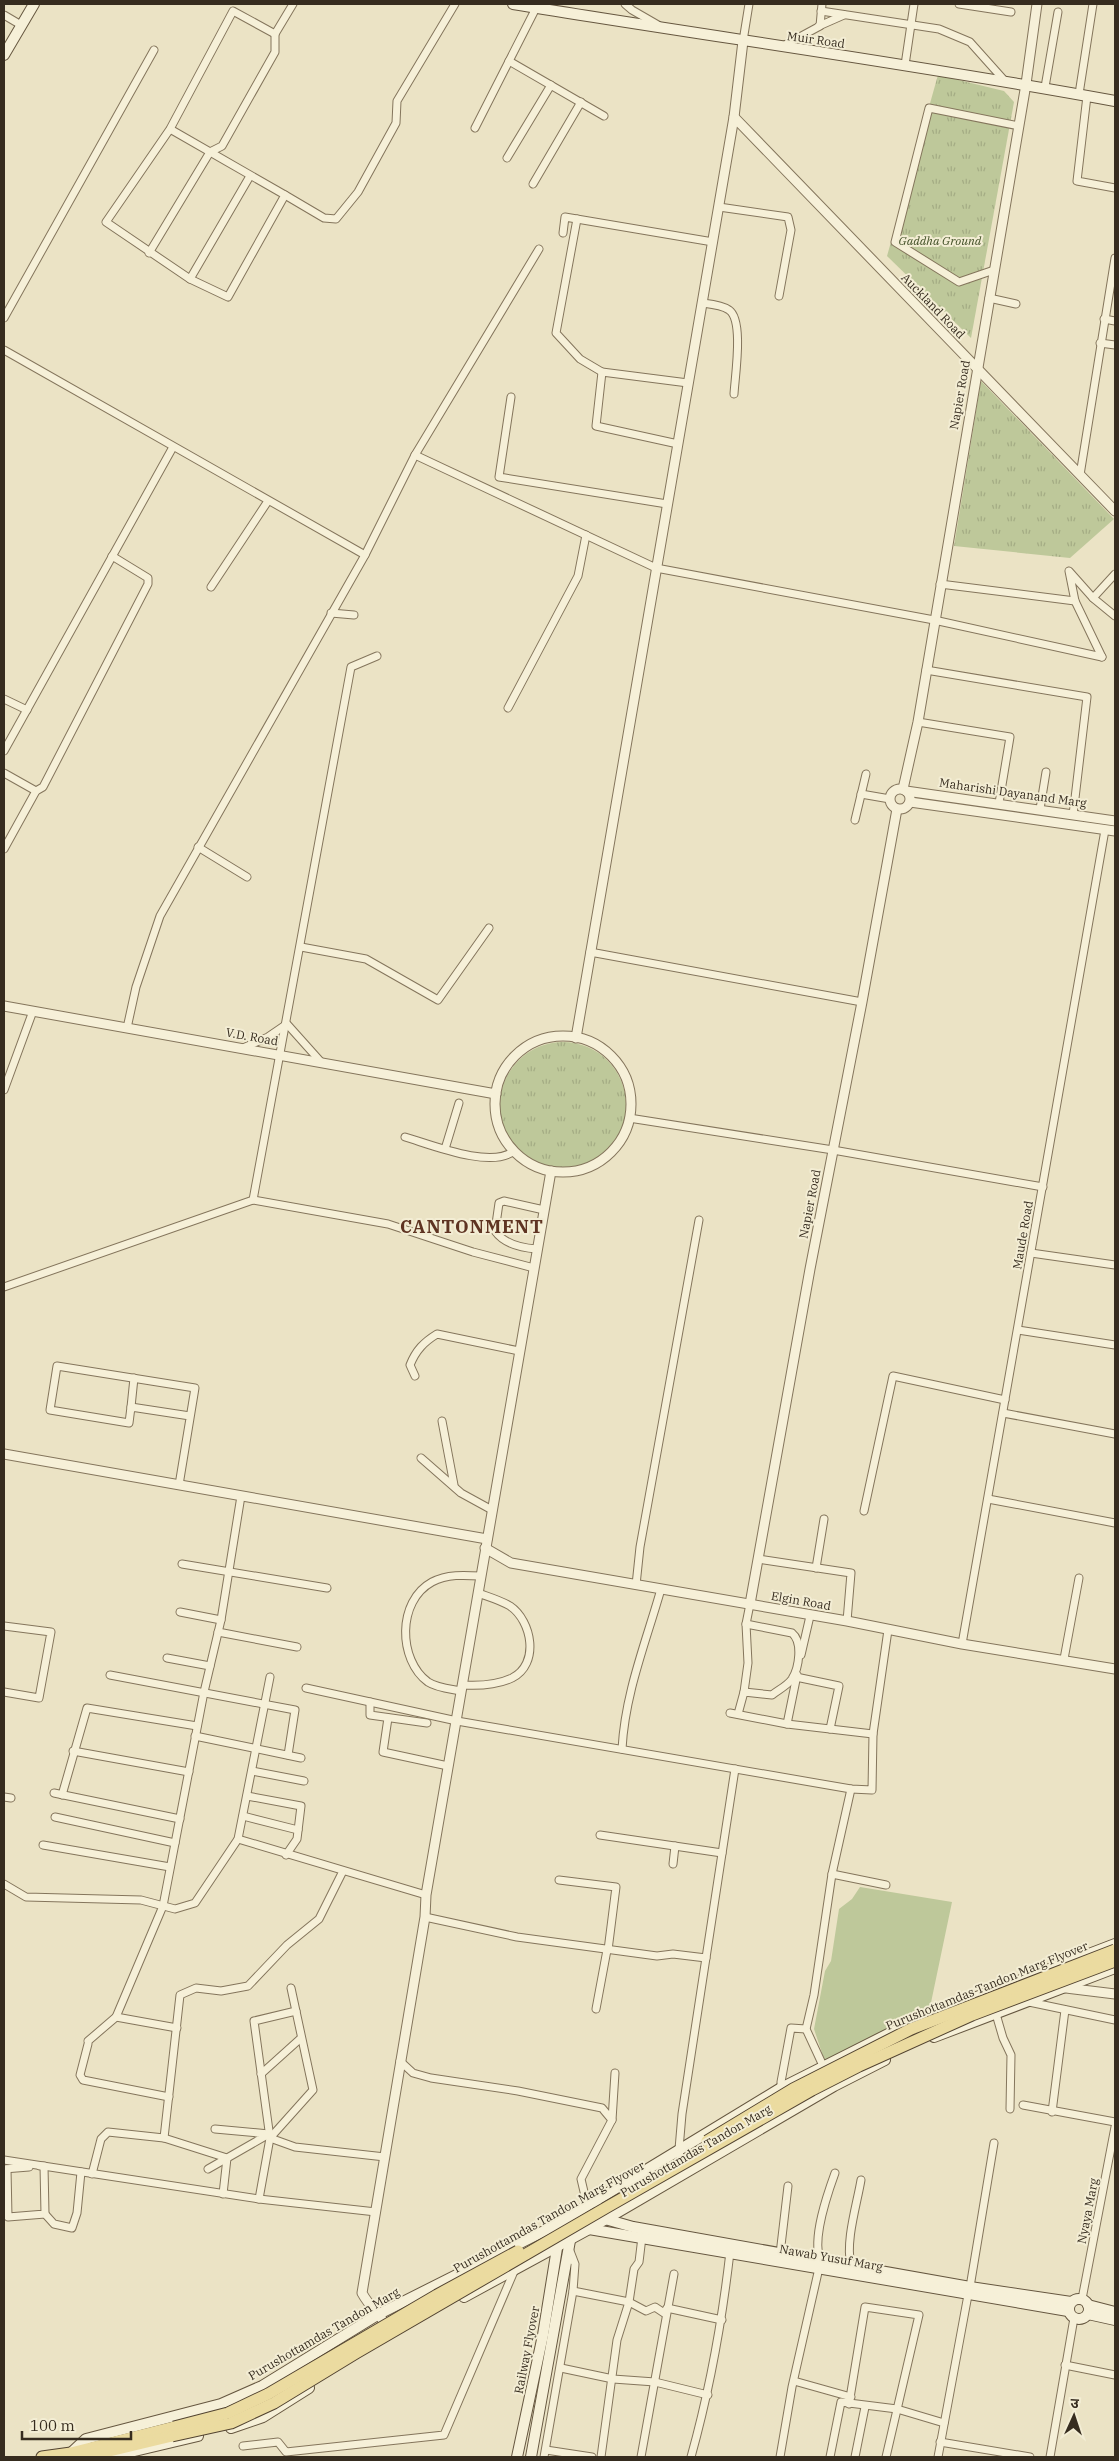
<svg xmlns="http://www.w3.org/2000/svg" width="1119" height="2461" font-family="'IBM Plex Serif','Noto Sans Devanagari',serif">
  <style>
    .green { fill: #bec89a }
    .park { fill: url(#park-tufts) }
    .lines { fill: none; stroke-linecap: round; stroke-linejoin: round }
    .minor-casing { stroke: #84755c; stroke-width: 9 }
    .tertiary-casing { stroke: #84755c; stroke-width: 11 }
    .secondary-casing { stroke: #665740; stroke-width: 12 }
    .primary-casing { stroke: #524330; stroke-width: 13 }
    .minor { stroke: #f6f0d8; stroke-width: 7 }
    .tertiary { stroke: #f6f0d8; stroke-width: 9 }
    .secondary { stroke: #f6f0d8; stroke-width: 10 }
    .primary { stroke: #ebdba0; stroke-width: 11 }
    .primary-bridge-casing { stroke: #524330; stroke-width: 13; stroke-linecap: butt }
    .primary-bridge { stroke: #ebdba0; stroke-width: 11 }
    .labels { text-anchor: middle; stroke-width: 4; stroke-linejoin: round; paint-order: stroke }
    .street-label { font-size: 12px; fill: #362c1f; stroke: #f3edd4 }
    .park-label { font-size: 12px; font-style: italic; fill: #425027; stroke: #f3edd4 }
    .district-label { font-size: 18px; font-weight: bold; letter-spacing: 1px; fill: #5f3422; stroke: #f3edd4 }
  </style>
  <defs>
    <pattern id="park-tufts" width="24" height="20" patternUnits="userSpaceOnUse" patternTransform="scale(1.25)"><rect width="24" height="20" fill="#bec89a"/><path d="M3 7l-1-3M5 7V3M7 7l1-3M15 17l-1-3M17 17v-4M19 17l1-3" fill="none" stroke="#a4ac84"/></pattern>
  </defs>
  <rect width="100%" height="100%" fill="#ebe3c5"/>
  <!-- green -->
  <path class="green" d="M 860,1887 L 952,1902 L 928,2017 L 827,2068 L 814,2029 L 825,1971 L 831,1961 L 839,1909 L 852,1899 Z"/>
  <!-- park -->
  <g class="park">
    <path d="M 938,75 L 1004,91 L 1014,102 L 971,338 L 887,256 Z"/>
    <path d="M 981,381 L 1114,519 L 1070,558 L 954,546 Z"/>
    <circle cx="563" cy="1105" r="63"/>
  </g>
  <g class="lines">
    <defs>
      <g id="minor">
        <path d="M 625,4 L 632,10 L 658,25"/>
        <path d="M 959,4 L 1011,12"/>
        <path d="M 821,11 L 939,29 L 970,42 L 1004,80"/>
        <path d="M 4,15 L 21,25"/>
        <path d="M 819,26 L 844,15"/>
        <path d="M 743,41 L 749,4"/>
        <path d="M 783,46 L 820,26 L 822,4"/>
        <path d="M 509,61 L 604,116"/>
        <path d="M 905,65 L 914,4"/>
        <path d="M 1045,87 L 1058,12"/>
        <path d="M 1079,94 L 1093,4"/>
        <path d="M 1087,96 L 1077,181 L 1115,188"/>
        <path d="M 475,128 L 536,8"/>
        <path d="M 170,129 L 285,195 L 228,297 L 190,279 L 106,222 L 170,129 L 233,11 L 275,34 L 293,4"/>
        <path d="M 507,158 L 551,85"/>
        <path d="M 533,184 L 581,102"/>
        <path d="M 285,195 L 324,218 L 336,219 L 358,192 L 396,123 L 397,101 L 455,4"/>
        <path d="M 719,207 L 788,217 L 791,230 L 779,296"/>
        <path d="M 577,219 L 556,333 L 580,359 L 602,372"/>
        <path d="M 563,233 L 565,217 L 713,242"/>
        <path d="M 149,253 L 210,152 L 222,146 L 275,52 L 275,34"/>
        <path d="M 994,270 L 959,282 L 895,242 L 929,108 L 1019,126"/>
        <path d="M 190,279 L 250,176"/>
        <path d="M 989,298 L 1016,304"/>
        <path d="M 702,303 C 710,304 722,305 729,310 C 744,320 735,376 734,394"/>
        <path d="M 4,318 L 154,50"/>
        <path d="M 1104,319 L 1115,321"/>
        <path d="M 1100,343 L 1115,345"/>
        <path d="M 4,350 L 365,555"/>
        <path d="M 511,397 L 499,477 L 667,504"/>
        <path d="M 678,444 L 596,426 L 602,372 L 688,383"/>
        <path d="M 415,455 L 656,568 L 934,620 L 1102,657"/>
        <path d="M 1080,475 L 1115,258"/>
        <path d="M 940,584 L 1075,601"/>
        <path d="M 211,587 L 268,501"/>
        <path d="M 1093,598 L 1115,574"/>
        <path d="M 331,613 L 354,615"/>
        <path d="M 1102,657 L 1075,601 L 1069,571 L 1093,598 L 1115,616"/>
        <path d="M 926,670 L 1087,697 L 1073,815"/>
        <path d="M 4,699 L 27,710"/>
        <path d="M 508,708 L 578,576 L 586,535"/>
        <path d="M 918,722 L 1010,737 L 999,803"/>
        <path d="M 4,751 L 173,447"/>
        <path d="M 4,773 L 36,791"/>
        <path d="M 861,794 L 890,799"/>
        <path d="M 1040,809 L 1046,772"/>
        <path d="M 855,820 L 866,774"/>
        <path d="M 198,847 L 247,877"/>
        <path d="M 4,849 L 36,791 L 43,787 L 148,584 L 148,578 L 112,556"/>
        <path d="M 301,947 L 366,959 L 438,1000 L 489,928"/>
        <path d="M 590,952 L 862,1002"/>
        <path d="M 127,1028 L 136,987 L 160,916 L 365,555 L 415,455 L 539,249"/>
        <path d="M 243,1048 L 268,1037 L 287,1024 L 321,1062"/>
        <path d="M 4,1090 L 33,1011"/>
        <path d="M 629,1118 L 833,1150 L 1043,1187"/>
        <path d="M 405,1137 C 432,1145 491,1169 514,1151"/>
        <path d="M 445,1149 L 459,1103"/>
        <path d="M 253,1200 L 388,1224 L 473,1252 L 534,1268"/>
        <path d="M 537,1249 C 522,1248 504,1244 495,1231 L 499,1203 L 504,1201 L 544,1210"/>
        <path d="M 1031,1253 L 1115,1265"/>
        <path d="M 4,1287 L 253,1200 L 351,667 L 377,656"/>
        <path d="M 1018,1330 L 1115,1345"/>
        <path d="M 415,1376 L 410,1365 C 416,1350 424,1342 437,1334 L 519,1351"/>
        <path d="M 131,1407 L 134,1378"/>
        <path d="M 1003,1413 L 1115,1434"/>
        <path d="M 442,1421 L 454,1485"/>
        <path d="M 421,1458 L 461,1493 L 492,1510"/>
        <path d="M 179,1485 L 195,1388 L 57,1366 L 50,1410 L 129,1423 L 131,1407 L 190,1416"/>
        <path d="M 988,1499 L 1115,1523"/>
        <path d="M 864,1511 L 893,1376 L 1005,1400"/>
        <path d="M 758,1559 L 851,1573 L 847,1621"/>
        <path d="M 182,1564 L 327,1588"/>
        <path d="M 816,1568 L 824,1519"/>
        <path d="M 636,1585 L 640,1547 L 699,1220"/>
        <path d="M 180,1612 L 221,1620"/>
        <path d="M 4,1626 L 51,1632 L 39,1698 L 4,1692"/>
        <path d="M 218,1632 L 297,1647"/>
        <path d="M 962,1644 L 1105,830"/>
        <path d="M 801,1655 L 810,1616"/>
        <path d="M 167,1658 L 210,1666"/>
        <path d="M 1064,1659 L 1079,1578"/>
        <path d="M 110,1675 L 295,1710 L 288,1755"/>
        <path d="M 796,1677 L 839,1686 L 830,1729"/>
        <path d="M 463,1685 C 480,1686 497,1685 512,1678 C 540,1664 532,1621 510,1606 C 500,1600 489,1597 478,1593"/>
        <path d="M 306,1688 L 457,1721 L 851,1789 L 872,1790 L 873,1734 L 888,1630"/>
        <path d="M 461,1691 C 451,1689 437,1688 428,1682 C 398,1660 397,1601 432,1582 C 447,1574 464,1575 481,1576"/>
        <path d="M 744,1692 L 748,1663 L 746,1624"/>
        <path d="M 370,1702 L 370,1715 L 427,1723"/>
        <path d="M 730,1713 L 787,1724 L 873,1734"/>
        <path d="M 738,1714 L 744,1692 L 772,1695 C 778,1690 787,1686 792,1679 C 799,1668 803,1642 792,1633 L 746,1624 L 750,1604"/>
        <path d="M 388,1718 L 383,1752 L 448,1766"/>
        <path d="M 787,1724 L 797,1675"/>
        <path d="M 195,1736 L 301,1758"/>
        <path d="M 622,1749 C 625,1693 646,1642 661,1589"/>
        <path d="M 73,1751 L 189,1772"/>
        <path d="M 252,1771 L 304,1781"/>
        <path d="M 54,1793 L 180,1819"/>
        <path d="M 62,1795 L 87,1708 L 197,1726"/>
        <path d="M 247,1796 L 301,1806 L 297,1839 L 286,1855"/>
        <path d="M 4,1797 L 11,1798"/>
        <path d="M 243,1816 L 298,1830"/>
        <path d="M 55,1817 L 175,1843"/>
        <path d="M 600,1835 L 722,1853"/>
        <path d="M 238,1839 L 426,1895"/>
        <path d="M 43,1845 L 170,1867"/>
        <path d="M 673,1864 L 675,1846"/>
        <path d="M 832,1874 L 886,1885"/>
        <path d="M 559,1880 L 616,1887 L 608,1950"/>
        <path d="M 4,1884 L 26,1897 L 141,1900 L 175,1909 L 195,1903 L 238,1839 L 270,1677"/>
        <path d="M 425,1917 L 517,1937 L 657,1956 L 673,1954 L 706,1958"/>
        <path d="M 291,1988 L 313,2090 L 270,2138 L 295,2147 L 385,2157"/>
        <path d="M 1029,2002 L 1115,2020"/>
        <path d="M 596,2009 L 607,1950"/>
        <path d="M 996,2014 L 1003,2038 L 1011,2055 L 1010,2109"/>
        <path d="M 116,2017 L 177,2028"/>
        <path d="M 88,2041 L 116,2017 L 163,1906 L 204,1692 L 221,1620 L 241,1496"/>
        <path d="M 88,2044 L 80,2075 L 83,2080 L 169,2097"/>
        <path d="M 400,2061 L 413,2073 L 431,2078 L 518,2091 L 602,2108 L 612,2120 L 581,2179 L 585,2196 L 596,2200 L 602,2214"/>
        <path d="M 825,2070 L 806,2029 L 814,1995 L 832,1874 L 851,1789"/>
        <path d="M 261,2074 L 301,2038"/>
        <path d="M 781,2092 L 781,2082 L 791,2028 L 806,2029"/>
        <path d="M 1023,2105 L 1115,2122"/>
        <path d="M 1052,2112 L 1065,2010"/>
        <path d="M 612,2120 L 615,2073"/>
        <path d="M 164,2138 L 227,2158 L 223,2194"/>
        <path d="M 4,2160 L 259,2199 L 376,2212"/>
        <path d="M 681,2167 L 679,2149 L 682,2114 L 735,1769"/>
        <path d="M 4,2169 L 29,2167"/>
        <path d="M 7,2169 L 8,2217 L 45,2214 L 44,2166 L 40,2166"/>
        <path d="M 208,2169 L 269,2134 L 215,2129"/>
        <path d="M 92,2174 L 101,2139 L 108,2132 L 164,2138 L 180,1995 L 196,1988 L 221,1991 L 248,1986 L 287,1945 L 319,1919 L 343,1871"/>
        <path d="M 259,2199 L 270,2138 L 254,2021 L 296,2011"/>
        <path d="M 45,2214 L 54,2224 L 72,2228 L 77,2213 L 81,2172"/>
        <path d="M 780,2254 L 788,2186"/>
        <path d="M 820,2260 C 812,2238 827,2195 835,2173"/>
        <path d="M 851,2265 C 845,2242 857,2204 861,2180"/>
        <path d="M 970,2287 L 994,2143"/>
        <path d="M 573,2291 L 629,2302 L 646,2311 L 655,2307 L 664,2313 L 667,2308 L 722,2320"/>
        <path d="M 1082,2299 L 1115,2127"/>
        <path d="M 1065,2365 L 1115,2375"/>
        <path d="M 561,2368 L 613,2379 L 655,2382 L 708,2395"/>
        <path d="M 794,2381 L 851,2397"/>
        <path d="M 849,2404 L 865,2307 L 919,2315 L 886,2457"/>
        <path d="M 940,2442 L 1030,2457"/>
        <path d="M 243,2446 L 278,2442 L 286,2452 L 444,2435 L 515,2269"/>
        <path d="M 546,2450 L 592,2457"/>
        <path d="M 544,2457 L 573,2291 L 575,2264 L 570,2251"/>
        <path d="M 601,2457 L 617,2340 L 629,2302 L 634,2269 L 639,2262 L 642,2237"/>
        <path d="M 641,2457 L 674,2274"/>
        <path d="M 691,2457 C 710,2389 722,2322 730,2252"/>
        <path d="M 780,2457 L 792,2387 L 819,2268"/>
        <path d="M 830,2457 L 841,2402 L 897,2409 L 944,2423"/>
        <path d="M 855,2457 L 865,2407"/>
        <path d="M 938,2457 L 968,2295"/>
        <path d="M 1050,2457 L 1074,2318"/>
      </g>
      <g id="tertiary">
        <path d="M 734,117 L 1115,511"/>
        <circle cx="900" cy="799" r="10"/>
        <path d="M 903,789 L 918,722 L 1026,84 L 1037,4"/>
        <path d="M 906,791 L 1115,821"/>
        <path d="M 910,802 L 1115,831"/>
        <path d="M 4,1006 L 496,1094"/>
        <circle cx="563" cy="1104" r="68"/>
        <path d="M 576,1038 L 734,117 L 743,41"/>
        <path d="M 4,1454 L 487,1539"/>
        <path d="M 485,1548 L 511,1563 L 847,1621 L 962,1644 L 1115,1669"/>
        <path d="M 750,1604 L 810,1269 L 862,1002 L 897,809"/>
        <path d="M 1066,1988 L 1115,1994"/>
        <path d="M 389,2328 C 380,2316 369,2306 362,2293 L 425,1917 L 426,1895 L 551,1171"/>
      </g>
      <g id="secondary">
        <path d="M 513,4 C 714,37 915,64 1115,101"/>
        <path d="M 4,55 L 34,4"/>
        <path d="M 934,2037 L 1115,1968"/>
        <path d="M 605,2219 L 633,2227 L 970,2287 L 1071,2302"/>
        <path d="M 589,2229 L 1068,2311"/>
        <path d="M 464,2297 L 589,2229 L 834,2086 L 885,2060"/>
        <circle cx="1079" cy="2309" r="10"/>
        <path d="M 1088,2305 L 1115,2312"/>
        <path d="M 1088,2314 L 1115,2320"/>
        <path d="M 231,2428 L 263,2417 L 309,2388"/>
        <path d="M 71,2453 L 86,2439 L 221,2404 L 262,2386 L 379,2314 L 554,2226 L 781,2088 L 914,2021 L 1115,1944"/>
        <path d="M 109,2457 L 198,2436"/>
        <path d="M 517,2457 L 543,2335 L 558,2242"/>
        <path d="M 531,2457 L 571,2235"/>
      </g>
      <g id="primary">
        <path d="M 42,2457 L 71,2453 L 174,2427"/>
        <path d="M 84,2457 L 172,2436"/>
      </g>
    </defs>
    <!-- minor casing -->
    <use href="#minor" class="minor-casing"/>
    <!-- tertiary casing -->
    <use href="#tertiary" class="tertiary-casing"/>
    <!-- secondary casing -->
    <use href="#secondary" class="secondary-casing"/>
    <!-- primary casing -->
    <use href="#primary" class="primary-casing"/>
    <!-- minor -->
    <use href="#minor" class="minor"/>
    <!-- tertiary -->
    <use href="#tertiary" class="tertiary"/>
    <!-- secondary -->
    <use href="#secondary" class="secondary"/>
    <!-- primary -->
    <use href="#primary" class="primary"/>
    <defs>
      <g id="primary-bridge">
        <path d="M 707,2141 L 793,2089 L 911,2029 L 1115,1950"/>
        <path d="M 174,2427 L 228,2413 L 268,2394 L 437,2295 L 518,2251"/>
        <path d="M 172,2436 L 231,2423 L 274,2403 L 356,2353 L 609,2206 L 812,2090 L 859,2066 L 972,2015 L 1115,1961"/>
      </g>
    </defs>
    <!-- primary-bridge casing -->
    <use href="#primary-bridge" class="primary-bridge-casing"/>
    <!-- primary-bridge -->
    <use href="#primary-bridge" class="primary-bridge"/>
  </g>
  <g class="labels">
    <!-- street labels -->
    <g class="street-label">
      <text transform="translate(816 40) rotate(8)" y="4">Muir Road</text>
      <text transform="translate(933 306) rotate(46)" y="4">Auckland Road</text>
      <text transform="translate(960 395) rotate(-80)" y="4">Napier Road</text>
      <text transform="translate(1013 793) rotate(8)" y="4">Maharishi Dayanand Marg</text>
      <text transform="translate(252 1037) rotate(10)" y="4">V.D. Road</text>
      <text transform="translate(810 1204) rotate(-79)" y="4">Napier Road</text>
      <text transform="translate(1023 1235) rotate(-80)" y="4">Maude Road</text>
      <text transform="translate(801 1601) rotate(10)" y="4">Elgin Road</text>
      <text transform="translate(987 1986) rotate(-22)" y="4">Purushottamdas Tandon Marg Flyover</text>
      <text transform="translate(696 2151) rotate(-30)" y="4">Purushottamdas Tandon Marg</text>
      <text transform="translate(1088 2211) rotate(-79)" y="4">Nyaya Marg</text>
      <text transform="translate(549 2217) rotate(-29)" y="4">Purushottamdas Tandon Marg Flyover</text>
      <text transform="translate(831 2258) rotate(10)" y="4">Nawab Yusuf Marg</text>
      <text transform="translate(324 2334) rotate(-30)" y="4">Purushottamdas Tandon Marg</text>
      <text transform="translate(527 2350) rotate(-79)" y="4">Railway Flyover</text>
    </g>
    <!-- park labels -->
    <g class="park-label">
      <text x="940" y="245">Gaddha Ground</text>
    </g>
    <!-- district labels -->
    <g class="district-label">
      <text x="472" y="1233">CANTONMENT</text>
    </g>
  </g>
  <!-- border -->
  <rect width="1119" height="2461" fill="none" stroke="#362c1f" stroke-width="10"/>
  <!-- north arrow -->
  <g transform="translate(1074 2416) rotate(3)" stroke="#f3edd4" stroke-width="4" paint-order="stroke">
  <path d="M0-4L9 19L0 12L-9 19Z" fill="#362c1f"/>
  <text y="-8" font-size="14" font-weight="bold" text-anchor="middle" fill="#362c1f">उ</text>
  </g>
  <!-- scale -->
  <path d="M22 2431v8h109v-8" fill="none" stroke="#362c1f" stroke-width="2.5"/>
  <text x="30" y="2431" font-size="15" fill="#362c1f" stroke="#f3edd4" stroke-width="4" paint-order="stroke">100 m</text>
</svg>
